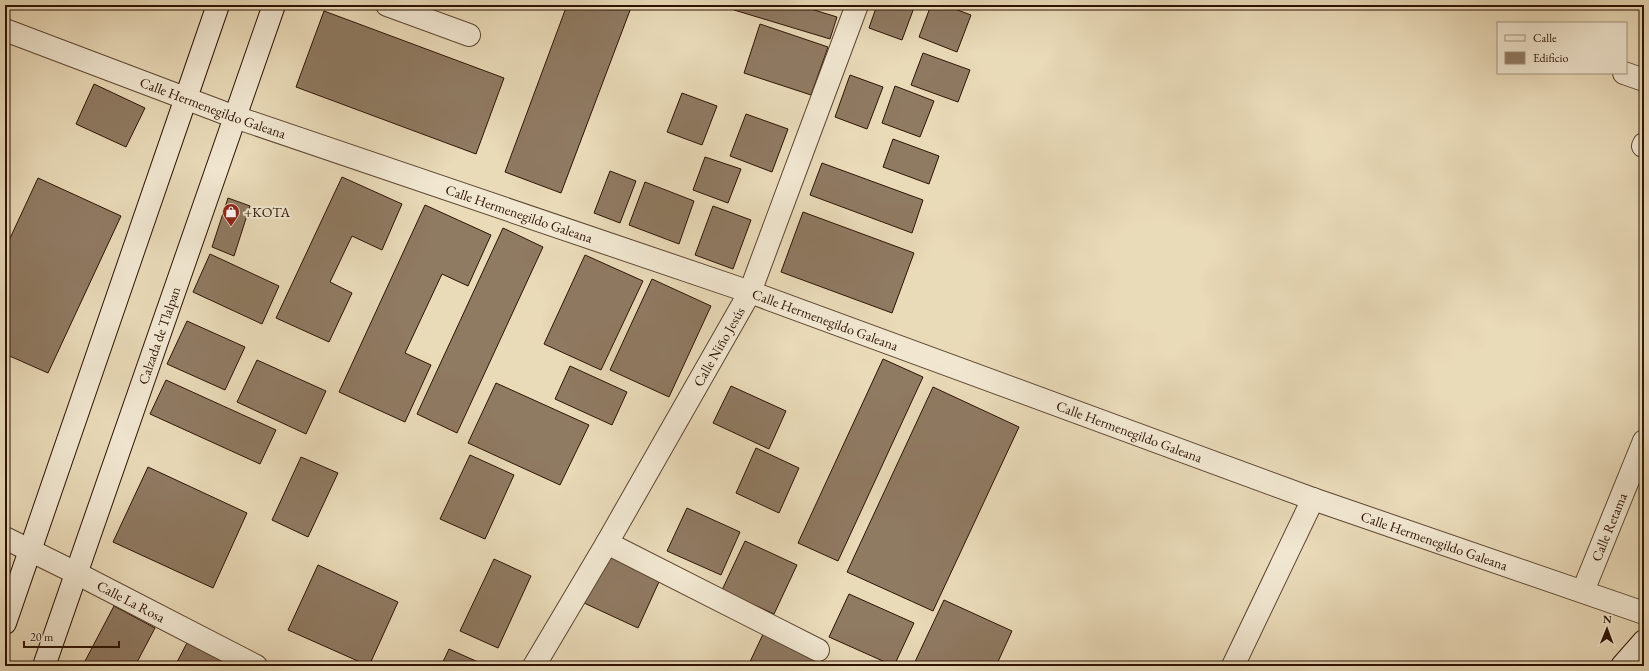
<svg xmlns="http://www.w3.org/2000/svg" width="1649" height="671" font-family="'EB Garamond',serif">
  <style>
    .building { fill: #8f7a62; stroke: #2e1304 }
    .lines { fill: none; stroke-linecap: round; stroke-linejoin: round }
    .minor-casing { stroke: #5d4531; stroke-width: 24 }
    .tertiary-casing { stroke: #5d4531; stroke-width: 24 }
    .secondary-casing { stroke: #2e1304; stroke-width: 24 }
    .minor { stroke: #f1e7d1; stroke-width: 22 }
    .tertiary { stroke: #f1e7d1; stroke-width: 22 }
    .secondary { stroke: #f1e7d1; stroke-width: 22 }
    .labels { text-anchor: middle; stroke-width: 4; stroke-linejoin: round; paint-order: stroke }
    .street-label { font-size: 14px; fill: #2e1304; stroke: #f1e7d1 }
    .poi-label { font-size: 14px; fill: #2e1304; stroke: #f1e7d1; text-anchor: start }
  </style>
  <rect width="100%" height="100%" fill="#e9dab8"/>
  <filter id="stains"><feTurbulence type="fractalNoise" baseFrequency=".005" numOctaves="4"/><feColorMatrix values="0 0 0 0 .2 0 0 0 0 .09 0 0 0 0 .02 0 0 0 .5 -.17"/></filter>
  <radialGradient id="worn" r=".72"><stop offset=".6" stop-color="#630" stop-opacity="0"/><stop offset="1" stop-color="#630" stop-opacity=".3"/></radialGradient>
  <!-- building -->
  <g class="building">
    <path d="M 567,5 L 632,5 L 561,193 L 505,172 Z"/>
    <path d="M 735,5 L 798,5 L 837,17 L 830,39 L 734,10 Z"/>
    <path d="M 826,5 L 839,5 L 838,8 Z"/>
    <path d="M 877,5 L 915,5 L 902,40 L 869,28 Z"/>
    <path d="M 931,5 L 944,5 L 971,15 L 957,52 L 919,37 Z"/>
    <path d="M 324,11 L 504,78 L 476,154 L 296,87 Z"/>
    <path d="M 760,24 L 828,47 L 811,95 L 744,73 Z"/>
    <path d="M 923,53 L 970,70 L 958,102 L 911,85 Z"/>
    <path d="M 5,62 L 9,63 L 5,71 Z"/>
    <path d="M 850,75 L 883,87 L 867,129 L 835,117 Z"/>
    <path d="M 94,84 L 145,108 L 126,147 L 76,124 Z"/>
    <path d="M 895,86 L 934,101 L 920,137 L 882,123 Z"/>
    <path d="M 682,93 L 717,106 L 702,145 L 667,132 Z"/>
    <path d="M 746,114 L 788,129 L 772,172 L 730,156 Z"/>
    <path d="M 893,139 L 939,156 L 929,184 L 883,167 Z"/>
    <path d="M 705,157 L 741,169 L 728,203 L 693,190 Z"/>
    <path d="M 822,163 L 923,200 L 912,233 L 810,195 Z"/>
    <path d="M 610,171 L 636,181 L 620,223 L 594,213 Z"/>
    <path d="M 342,177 L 402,204 L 382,250 L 352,236 L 330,282 L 352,293 L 329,342 L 276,318 Z"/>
    <path d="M 38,178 L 121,216 L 48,373 L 5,354 L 5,249 Z"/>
    <path d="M 645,182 L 694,201 L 679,244 L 629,225 Z"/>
    <path d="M 228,198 L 250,206 L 234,256 L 212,247 Z"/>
    <path d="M 425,205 L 491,235 L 468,286 L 442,274 L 405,353 L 431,365 L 405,422 L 339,392 Z"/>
    <path d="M 713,206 L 751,220 L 733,269 L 695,255 Z"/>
    <path d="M 803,212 L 914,253 L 892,313 L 781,272 Z"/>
    <path d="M 503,228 L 543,247 L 457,433 L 417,414 Z"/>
    <path d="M 210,254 L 279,286 L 262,324 L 193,292 Z"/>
    <path d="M 585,255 L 643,281 L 601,370 L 544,344 Z"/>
    <path d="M 652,279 L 711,306 L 669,397 L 610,370 Z"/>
    <path d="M 187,321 L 245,347 L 225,390 L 167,364 Z"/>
    <path d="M 883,359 L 923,377 L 838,561 L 798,543 Z"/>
    <path d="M 257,360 L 326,391 L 306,434 L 237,402 Z"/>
    <path d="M 570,366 L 627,392 L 612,425 L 555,399 Z"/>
    <path d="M 166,380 L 276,430 L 260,464 L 150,414 Z"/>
    <path d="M 496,383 L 589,425 L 560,485 L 468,443 Z"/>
    <path d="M 731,386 L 786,411 L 769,449 L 713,423 Z"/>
    <path d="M 933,387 L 1019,427 L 933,611 L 847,572 Z"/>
    <path d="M 756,448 L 799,468 L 779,513 L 736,493 Z"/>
    <path d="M 470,455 L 514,475 L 485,539 L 440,519 Z"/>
    <path d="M 301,457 L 338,473 L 308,537 L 272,520 Z"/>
    <path d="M 148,467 L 247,513 L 213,588 L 113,542 Z"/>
    <path d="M 687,508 L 740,532 L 721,575 L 667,551 Z"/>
    <path d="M 745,541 L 797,565 L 774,614 L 722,590 Z"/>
    <path d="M 609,548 L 663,573 L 638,628 L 584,603 Z"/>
    <path d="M 494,559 L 531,576 L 498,648 L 460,631 Z"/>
    <path d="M 318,565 L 398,602 L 369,666 L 288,630 Z"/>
    <path d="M 849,594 L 914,623 L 894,666 L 829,637 Z"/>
    <path d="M 944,600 L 1012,631 L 996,666 L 913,666 Z"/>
    <path d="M 114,606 L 155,628 L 135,666 L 89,666 L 84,663 Z"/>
    <path d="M 764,632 L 818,657 L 814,666 L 748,666 Z"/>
    <path d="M 188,641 L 236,666 L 175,666 Z"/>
    <path d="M 449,649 L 487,666 L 441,666 Z"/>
  </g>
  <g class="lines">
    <defs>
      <g id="minor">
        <path d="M 387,5 L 469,35"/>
        <path d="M 1624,73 L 1644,80"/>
        <path d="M 1643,146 L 1644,144"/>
        <path id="s1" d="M 5,538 L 76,573 L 256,666"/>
        <path d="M 607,543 L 818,650"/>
        <path id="s2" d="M 1583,591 L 1644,441"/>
        <path id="s3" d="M 534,666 L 607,543 L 750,292 L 857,5"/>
        <path d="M 1233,666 L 1313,499"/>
      </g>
      <g id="tertiary">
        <path id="s4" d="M 5,30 L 235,117 L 750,292 L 1313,499 L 1644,613"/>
      </g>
      <g id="secondary">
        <path d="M 5,623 L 218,5"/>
        <path id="s5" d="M 44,666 L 274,5"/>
        <path d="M 1622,666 L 1644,641"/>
      </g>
    </defs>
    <!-- minor casing -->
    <use href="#minor" class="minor-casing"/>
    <!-- tertiary casing -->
    <use href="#tertiary" class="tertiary-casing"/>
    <!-- secondary casing -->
    <use href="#secondary" class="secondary-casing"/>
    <!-- minor -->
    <use href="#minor" class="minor"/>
    <!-- tertiary -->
    <use href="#tertiary" class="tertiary"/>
    <!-- secondary -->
    <use href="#secondary" class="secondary"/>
  </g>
  <!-- icons -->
  <defs>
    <symbol id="shop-pin" viewBox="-11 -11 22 30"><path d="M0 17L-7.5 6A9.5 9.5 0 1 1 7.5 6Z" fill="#8f2418" stroke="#f1e7d1"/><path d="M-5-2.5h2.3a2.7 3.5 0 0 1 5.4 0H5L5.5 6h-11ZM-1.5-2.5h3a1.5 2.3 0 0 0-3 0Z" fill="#fff"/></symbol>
  </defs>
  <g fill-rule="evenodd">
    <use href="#shop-pin" x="221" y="202" width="20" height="27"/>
  </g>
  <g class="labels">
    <!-- street labels -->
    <g class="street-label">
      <text dy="5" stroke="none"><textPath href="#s4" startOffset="222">Calle Hermenegildo Galeana</textPath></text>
      <text dy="5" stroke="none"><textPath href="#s4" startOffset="546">Calle Hermenegildo Galeana</textPath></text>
      <text dy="5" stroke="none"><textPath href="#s4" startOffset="870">Calle Hermenegildo Galeana</textPath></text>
      <text dy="5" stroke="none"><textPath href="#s5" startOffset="350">Calzada de Tlalpan</textPath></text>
      <text dy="5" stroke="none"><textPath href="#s3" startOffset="369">Calle Niño Jesús</textPath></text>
      <text dy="5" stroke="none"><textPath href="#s4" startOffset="1194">Calle Hermenegildo Galeana</textPath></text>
      <text dy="5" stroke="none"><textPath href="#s2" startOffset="69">Calle Retama</textPath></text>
      <text dy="5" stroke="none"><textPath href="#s4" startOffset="1518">Calle Hermenegildo Galeana</textPath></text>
      <text dy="5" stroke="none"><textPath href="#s1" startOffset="141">Calle La Rosa</textPath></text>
    </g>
    <!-- poi labels -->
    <g class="poi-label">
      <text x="244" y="217">+KOTA</text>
    </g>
  </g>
  <!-- margin -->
  <rect width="1649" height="671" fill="none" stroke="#e9dab8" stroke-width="20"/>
  <rect x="6" y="6" width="1637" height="659" fill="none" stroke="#2e1304" stroke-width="2"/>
  <rect x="10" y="10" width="1629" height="651" fill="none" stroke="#2e1304"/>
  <!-- legend -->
  <rect x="1497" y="22" width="130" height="52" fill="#f1e7d1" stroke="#a3927f"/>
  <rect x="1505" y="35" width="20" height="6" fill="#f1e7d1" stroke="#a3927f"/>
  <text x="1533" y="42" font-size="12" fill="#2e1304">Calle</text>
  <rect x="1505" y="52" width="20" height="12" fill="#8f7a62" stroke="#a3927f"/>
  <text x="1533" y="62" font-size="12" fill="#2e1304">Edificio</text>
  <!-- north arrow -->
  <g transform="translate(1607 629) rotate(1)" stroke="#f1e7d1" stroke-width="3" paint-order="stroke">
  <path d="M0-3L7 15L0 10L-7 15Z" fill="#2e1304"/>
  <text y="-6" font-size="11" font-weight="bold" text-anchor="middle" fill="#2e1304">N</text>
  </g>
  <!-- scale -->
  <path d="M24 641v6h95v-6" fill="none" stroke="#2e1304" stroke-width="2"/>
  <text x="30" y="641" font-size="12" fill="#2e1304" stroke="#f1e7d1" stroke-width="3" paint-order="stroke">20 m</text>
  <rect width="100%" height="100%" filter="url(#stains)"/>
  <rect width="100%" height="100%" fill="url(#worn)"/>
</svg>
